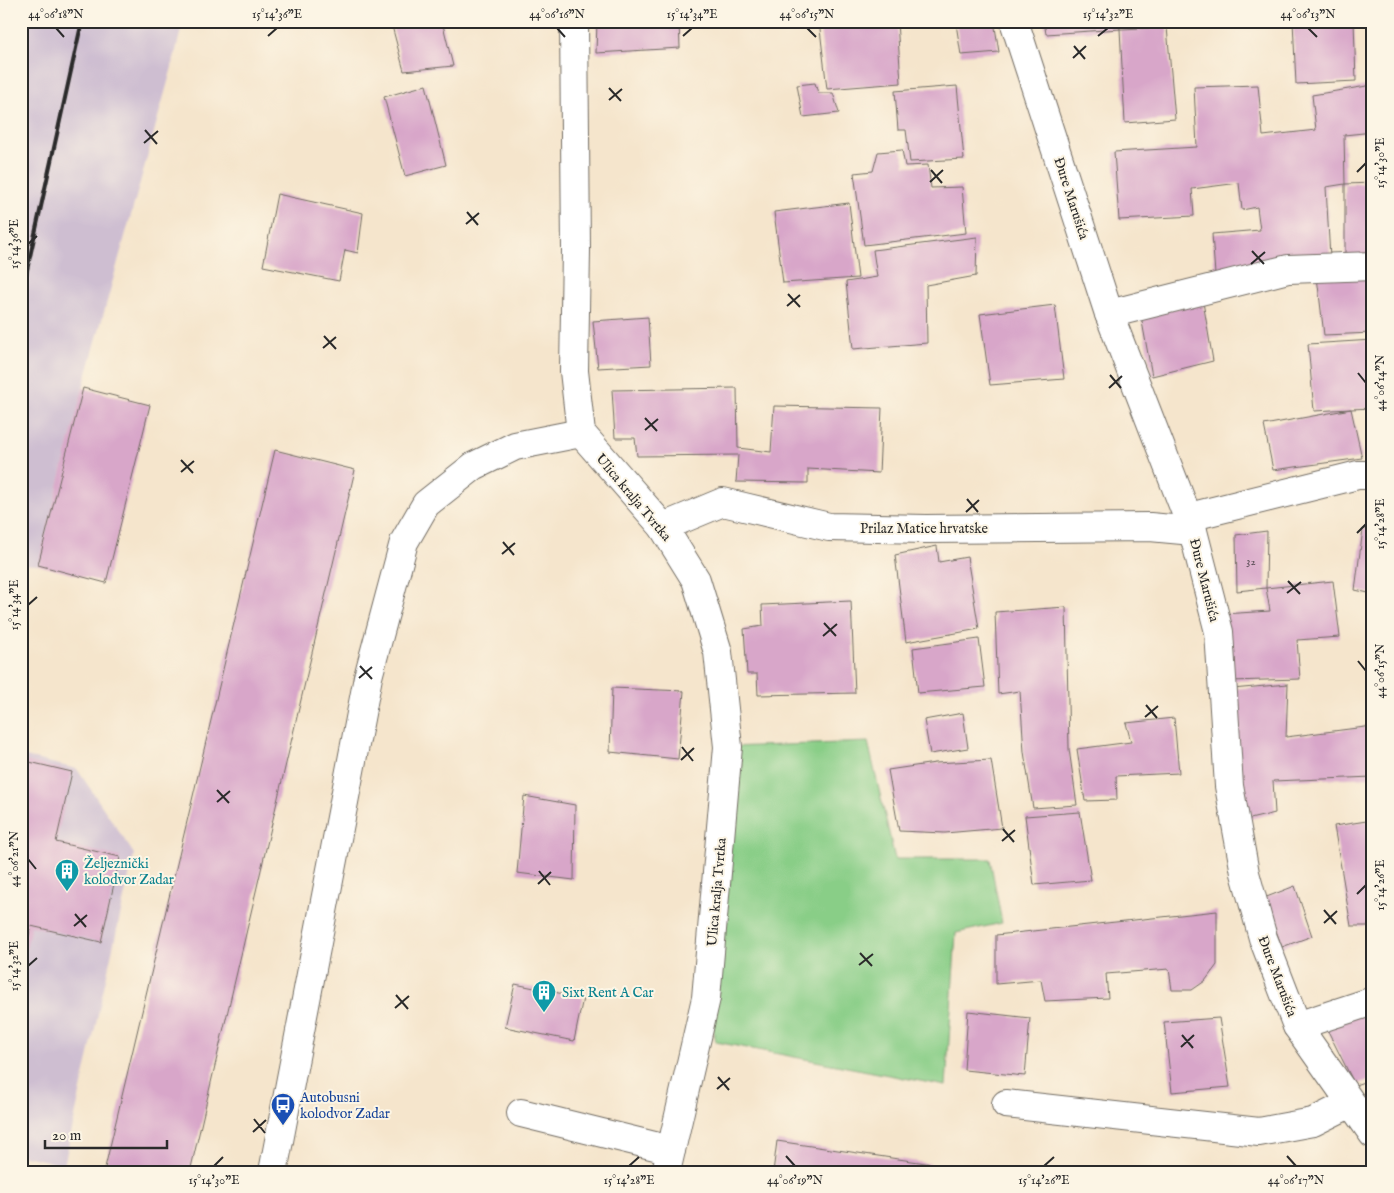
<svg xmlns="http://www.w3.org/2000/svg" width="1394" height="1193" font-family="'IM FELL English',serif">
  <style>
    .industrial { fill: #cebed1 }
    .green { fill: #89ce87; stroke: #5a7c59 }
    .building { fill: #d8a6c9 }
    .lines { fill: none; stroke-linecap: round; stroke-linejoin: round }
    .minor-casing { stroke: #726c63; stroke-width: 30 }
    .minor { stroke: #fff; stroke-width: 28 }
    .rail { stroke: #2b2b2b; stroke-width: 4 }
    .ticks { fill: none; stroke: #2b2b2b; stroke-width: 2 }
    .labels { text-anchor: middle; stroke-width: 4; stroke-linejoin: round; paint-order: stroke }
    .number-label { font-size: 11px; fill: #564a52 }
    .street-label { font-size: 14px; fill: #2b2b2b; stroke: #fcf5e5 }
    .culture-label { font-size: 14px; fill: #0d838f; stroke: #fcf5e5; text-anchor: start }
    .transit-label { font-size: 14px; fill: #164399; stroke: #fcf5e5; text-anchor: start }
    .neatline { fill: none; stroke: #2b2b2b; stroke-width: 2 }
    .ticks-label { font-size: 12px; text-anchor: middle; fill: #2b2b2b }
  </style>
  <rect width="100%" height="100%" fill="#fcf5e5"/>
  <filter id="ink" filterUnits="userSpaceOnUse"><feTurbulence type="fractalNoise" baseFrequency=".02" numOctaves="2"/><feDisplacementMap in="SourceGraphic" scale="10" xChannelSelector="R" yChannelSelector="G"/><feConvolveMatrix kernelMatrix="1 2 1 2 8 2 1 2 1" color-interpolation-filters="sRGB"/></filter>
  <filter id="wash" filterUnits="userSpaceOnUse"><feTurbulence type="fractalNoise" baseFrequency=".0096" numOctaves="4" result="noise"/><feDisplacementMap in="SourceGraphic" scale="20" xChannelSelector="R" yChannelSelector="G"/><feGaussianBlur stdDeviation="1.12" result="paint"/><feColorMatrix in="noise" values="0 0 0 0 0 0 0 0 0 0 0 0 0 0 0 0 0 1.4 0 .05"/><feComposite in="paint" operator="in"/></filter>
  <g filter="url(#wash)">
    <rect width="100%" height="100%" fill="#f5e5cc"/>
    <!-- industrial -->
    <g class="industrial">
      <path d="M 21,21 L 183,21 L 172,67 L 83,388 L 38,565 L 21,564 Z"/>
      <path d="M 21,756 L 77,769 L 134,854 L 64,1165 L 21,1155 Z"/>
    </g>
    <!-- green -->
    <path class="green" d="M 868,742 L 895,859 L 990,859 L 1002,923 L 956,933 L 946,1086 L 716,1042 L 706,998 L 728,747 Z"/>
    <g id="blocks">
      <!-- building -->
      <g class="building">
        <path d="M 418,21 L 442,21 L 453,66 L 404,71 L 392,26 Z"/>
        <path d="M 597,21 L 679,21 L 680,48 L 596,53 Z"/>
        <path d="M 819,21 L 897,21 L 901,83 L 827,89 Z"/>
        <path d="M 977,21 L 994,21 L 999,52 L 961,55 L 956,24 Z"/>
        <path d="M 1044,21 L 1119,21 L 1120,29 L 1046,34 Z"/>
        <path d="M 1293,21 L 1354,21 L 1356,81 L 1296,84 Z"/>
        <path d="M 1167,27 L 1175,119 L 1125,123 L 1120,29 Z"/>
        <path d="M 815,83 L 818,93 L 833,93 L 839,113 L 803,117 L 797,85 Z"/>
        <path d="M 426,85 L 446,165 L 405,176 L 384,97 Z"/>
        <path d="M 1258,85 L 1263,136 L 1316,130 L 1312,95 L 1373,85 L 1373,132 L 1344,135 L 1345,184 L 1326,187 L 1330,258 L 1261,260 L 1262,269 L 1215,274 L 1212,234 L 1260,230 L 1257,207 L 1242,210 L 1239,183 L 1192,189 L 1194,216 L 1119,220 L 1114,152 L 1197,147 L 1194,87 Z"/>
        <path d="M 957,86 L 964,159 L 910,162 L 906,130 L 898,130 L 895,91 Z"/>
        <path d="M 902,150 L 905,166 L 928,165 L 931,188 L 962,187 L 966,233 L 864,245 L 854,173 L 873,171 L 878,152 Z"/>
        <path d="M 1373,183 L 1373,261 L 1345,258 L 1345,184 Z"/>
        <path d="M 277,194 L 363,213 L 358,253 L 345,250 L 339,281 L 263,266 Z"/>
        <path d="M 849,203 L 858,278 L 783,283 L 774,212 Z"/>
        <path d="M 977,237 L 976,276 L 926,285 L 927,343 L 853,349 L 846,282 L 877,277 L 873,250 Z"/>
        <path d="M 1370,274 L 1373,297 L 1373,333 L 1324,335 L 1317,277 Z"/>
        <path d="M 1203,302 L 1213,361 L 1152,376 L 1141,316 Z"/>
        <path d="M 1055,305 L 1064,379 L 990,385 L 980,314 Z"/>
        <path d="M 648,317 L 651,365 L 598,368 L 593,321 Z"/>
        <path d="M 1373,340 L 1373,408 L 1351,409 L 1362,458 L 1273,470 L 1264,425 L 1351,409 L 1314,411 L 1308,344 Z"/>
        <path d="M 83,388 L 150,405 L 106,583 L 38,565 Z"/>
        <path d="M 737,388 L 738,448 L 771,452 L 774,406 L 882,408 L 879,473 L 808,469 L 808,483 L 736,482 L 738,455 L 637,456 L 635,438 L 615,438 L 612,390 Z"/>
        <path d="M 275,450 L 355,470 L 190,1172 L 104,1172 Z"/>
        <path d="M 1363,529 L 1373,530 L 1373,594 L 1355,590 Z"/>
        <path d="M 1267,531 L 1266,588 L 1237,591 L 1236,535 Z"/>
        <path d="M 937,546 L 939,562 L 967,557 L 979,629 L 906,642 L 895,555 Z"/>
        <path d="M 1333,581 L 1340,637 L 1297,640 L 1300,679 L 1230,681 L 1223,614 L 1270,611 L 1266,588 Z"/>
        <path d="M 851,601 L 855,693 L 758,695 L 757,674 L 747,674 L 744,629 L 763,626 L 762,605 Z"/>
        <path d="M 1066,607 L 1069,749 L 1077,805 L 1033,808 L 1024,752 L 1020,691 L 998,694 L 995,612 Z"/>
        <path d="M 979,639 L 985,687 L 918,693 L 913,648 Z"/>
        <path d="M 1288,684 L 1286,737 L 1373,726 L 1373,777 L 1273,781 L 1275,813 L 1246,820 L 1232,689 Z"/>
        <path d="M 612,688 L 684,691 L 678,759 L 610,752 Z"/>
        <path d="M 963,713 L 968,748 L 930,754 L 924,720 Z"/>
        <path d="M 1174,718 L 1179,773 L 1116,776 L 1117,800 L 1085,801 L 1077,749 L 1131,742 L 1126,723 Z"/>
        <path d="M 21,760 L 72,772 L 56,842 L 120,857 L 101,942 L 31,926 L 22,966 Z"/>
        <path d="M 991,760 L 1002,828 L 945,833 L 899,831 L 888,770 L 935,763 Z"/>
        <path d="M 524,796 L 575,805 L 574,880 L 517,873 Z"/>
        <path d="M 1080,812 L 1091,880 L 1034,885 L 1025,816 Z"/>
        <path d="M 1373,820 L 1373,926 L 1351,926 L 1334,826 Z"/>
        <path d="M 1295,886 L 1312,936 L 1282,947 L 1264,898 Z"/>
        <path d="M 1217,911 L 1217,965 L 1205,981 L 1192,990 L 1172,990 L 1169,969 L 1106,974 L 1108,998 L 1045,1001 L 1041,980 L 996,984 L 996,935 Z"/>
        <path d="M 515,984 L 583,998 L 574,1041 L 505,1027 Z"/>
        <path d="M 1373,1009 L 1373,1079 L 1355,1085 L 1324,1023 Z"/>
        <path d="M 968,1011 L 1030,1018 L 1025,1076 L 964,1070 Z"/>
        <path d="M 1219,1018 L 1230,1087 L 1172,1092 L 1164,1022 Z"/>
        <path d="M 777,1141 L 932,1164 L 930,1172 L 773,1172 Z"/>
      </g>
    </g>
  </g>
  <g filter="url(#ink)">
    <use href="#blocks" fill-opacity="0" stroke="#726c63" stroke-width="1"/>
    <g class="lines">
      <defs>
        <g id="minor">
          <path d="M 574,21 L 576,250 L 574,371 L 581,433 L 663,527 L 696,580 L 718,652 L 728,747 L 706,998 L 666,1172"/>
          <path d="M 1014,21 L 1109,314 L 1193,531 L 1219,632 L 1229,786 L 1245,873 L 1263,938 L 1297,1026 L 1373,1134"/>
          <path d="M 1109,314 L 1288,269 L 1373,266"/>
          <path d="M 1189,517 L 1358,475 L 1373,475"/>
          <path d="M 663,527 L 723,502 L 829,527 L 926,529 L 1150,527 L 1193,531"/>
          <path d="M 1297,1026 L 1373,1001"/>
          <path d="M 1006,1104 L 1259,1132 L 1313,1122 L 1351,1103"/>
          <path d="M 521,1113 L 671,1150"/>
          <path d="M 273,1172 L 368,677 L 404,542 L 426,504 L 474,466 L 515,446 L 581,433"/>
        </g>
      </defs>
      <!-- minor casing -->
      <use href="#minor" class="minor-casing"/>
      <!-- minor -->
      <use href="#minor" class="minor"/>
      <!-- rail -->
      <path class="rail" d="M 21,297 L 82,21"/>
    </g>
  </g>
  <!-- ticks -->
  <path class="ticks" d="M 56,28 L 64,37M 557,28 L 565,37M 807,28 L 816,37M 1308,28 L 1317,37M 268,36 L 277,28M 683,36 L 692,28M 1098,36 L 1108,28M 1074,46 L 1085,59M 1073,58 L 1086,46M 609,88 L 621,101M 609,100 L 622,89M 145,130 L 157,144M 144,143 L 158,131M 931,170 L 942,183M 1357,172 L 1366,163M 930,182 L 943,170M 467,212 L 478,225M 466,224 L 479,213M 28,244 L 37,236M 1252,251 L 1264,264M 1251,264 L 1265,252M 788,294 L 800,307M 787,306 L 800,295M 324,336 L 336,349M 323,348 L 336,337M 1358,373 L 1366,383M 1110,375 L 1121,388M 1109,388 L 1122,376M 645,418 L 657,431M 645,430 L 658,419M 181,460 L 193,473M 181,472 L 194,461M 967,499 L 978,512M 966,512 L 979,500M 1357,533 L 1366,524M 503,542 L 514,555M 502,554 L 515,543M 1288,581 L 1300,594M 1287,593 L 1301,582M 28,605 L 37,597M 824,623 L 836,636M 823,636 L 837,624M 1358,661 L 1366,671M 360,666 L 372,679M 359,678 L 372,667M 1146,705 L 1157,718M 1145,717 L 1158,706M 682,747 L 693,761M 681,760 L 694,748M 217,790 L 229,803M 217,802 L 230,791M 1003,829 L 1014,842M 1002,841 L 1015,830M 28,859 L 36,869M 539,871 L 550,885M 538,884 L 551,872M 1357,894 L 1366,885M 1324,910 L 1336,924M 75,914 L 86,927M 1324,923 L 1337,911M 74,926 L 87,915M 860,953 L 872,966M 859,965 L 873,954M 28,966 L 37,958M 396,995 L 408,1009M 395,1008 L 409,996M 1182,1035 L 1193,1048M 1181,1047 L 1194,1035M 718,1077 L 729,1090M 717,1089 L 730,1078M 254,1119 L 265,1133M 253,1132 L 266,1120M 786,1156 L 795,1166M 1287,1156 L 1296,1166M 214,1166 L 223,1157M 629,1166 L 639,1157M 1044,1166 L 1054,1157"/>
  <!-- icons -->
  <defs>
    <symbol id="building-pin" viewBox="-11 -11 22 30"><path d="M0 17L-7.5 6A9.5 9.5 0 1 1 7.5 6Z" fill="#0f9aa8" stroke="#fcf5e5"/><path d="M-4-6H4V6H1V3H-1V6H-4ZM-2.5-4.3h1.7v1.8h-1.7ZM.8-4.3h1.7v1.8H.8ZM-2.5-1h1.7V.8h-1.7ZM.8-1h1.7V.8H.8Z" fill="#fff"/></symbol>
    <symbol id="bus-pin" viewBox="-11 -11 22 30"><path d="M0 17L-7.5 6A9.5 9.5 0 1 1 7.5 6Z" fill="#1a4fb4" stroke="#fcf5e5"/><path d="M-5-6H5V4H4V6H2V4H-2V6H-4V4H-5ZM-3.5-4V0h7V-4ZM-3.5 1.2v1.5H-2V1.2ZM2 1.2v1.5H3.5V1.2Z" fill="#fff"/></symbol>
  </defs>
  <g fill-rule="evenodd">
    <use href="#building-pin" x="53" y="857" width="28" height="38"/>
    <use href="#building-pin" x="530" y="978" width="28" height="38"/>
    <use href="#bus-pin" x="269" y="1091" width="28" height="38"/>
  </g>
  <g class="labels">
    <!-- number labels -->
    <g class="number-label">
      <text x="1251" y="565">32</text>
    </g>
    <!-- street labels -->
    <g class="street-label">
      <text transform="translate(1072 198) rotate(72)" y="5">Đure Marušića</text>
      <text transform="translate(634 497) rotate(50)" y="5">Ulica kralja Tvrtka</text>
      <text x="924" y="533">Prilaz Matice hrvatske</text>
      <text transform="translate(1205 580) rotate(76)" y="5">Đure Marušića</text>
      <text transform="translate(716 892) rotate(-85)" y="5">Ulica kralja Tvrtka</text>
      <text transform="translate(1278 976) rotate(69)" y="5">Đure Marušića</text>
    </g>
    <!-- culture labels -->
    <g class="culture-label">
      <text x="84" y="868">Željeznički<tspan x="84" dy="16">kolodvor Zadar</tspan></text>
      <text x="562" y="997">Sixt Rent A Car</text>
    </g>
    <!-- transit labels -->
    <g class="transit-label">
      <text x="300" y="1102">Autobusni<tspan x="300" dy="16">kolodvor Zadar</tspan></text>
    </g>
  </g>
  <!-- margin -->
  <rect width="1394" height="1193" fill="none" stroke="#fcf5e5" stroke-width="55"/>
  <!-- scale -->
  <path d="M45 1140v8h122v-8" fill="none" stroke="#2b2b2b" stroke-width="2.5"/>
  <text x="52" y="1140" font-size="15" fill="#2b2b2b" stroke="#fcf5e5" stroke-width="4" paint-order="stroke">20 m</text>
  <rect x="28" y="28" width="1338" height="1138" class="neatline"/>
  <g class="ticks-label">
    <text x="56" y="18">44°06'18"N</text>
    <text x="277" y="18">15°14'36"E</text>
    <text x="557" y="18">44°06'16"N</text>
    <text x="692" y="18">15°14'34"E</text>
    <text x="807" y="18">44°06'15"N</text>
    <text x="1108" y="18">15°14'32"E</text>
    <text x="1308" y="18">44°06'13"N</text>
    <text transform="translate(1380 163) rotate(-90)" y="4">15°14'30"E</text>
    <text transform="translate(14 244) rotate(-90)" y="4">15°14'36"E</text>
    <text transform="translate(1380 383) rotate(-90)" y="4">44°06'14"N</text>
    <text transform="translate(1380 524) rotate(-90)" y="4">15°14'28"E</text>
    <text transform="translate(14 605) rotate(-90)" y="4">15°14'34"E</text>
    <text transform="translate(1380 671) rotate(-90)" y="4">44°06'15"N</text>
    <text transform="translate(14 859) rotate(-90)" y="4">44°06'21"N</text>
    <text transform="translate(1380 885) rotate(-90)" y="4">15°14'26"E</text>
    <text transform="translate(14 966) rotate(-90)" y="4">15°14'32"E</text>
    <text x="214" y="1184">15°14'30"E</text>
    <text x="629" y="1184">15°14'28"E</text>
    <text x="795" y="1184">44°06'19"N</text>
    <text x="1044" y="1184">15°14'26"E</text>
    <text x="1296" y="1184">44°06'17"N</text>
  </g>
</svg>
